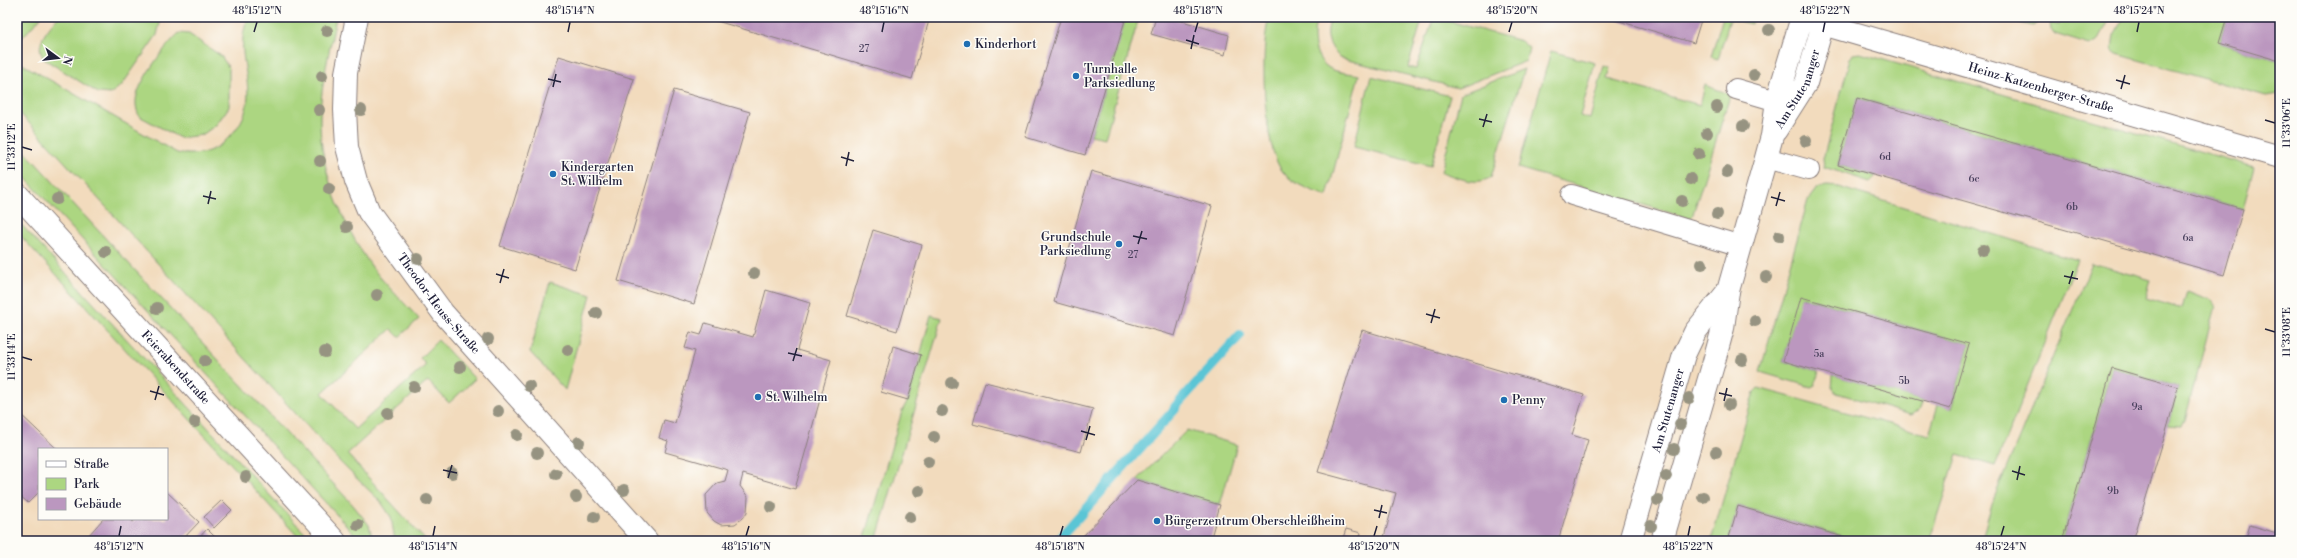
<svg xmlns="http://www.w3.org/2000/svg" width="2297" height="558" font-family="'Libre Bodoni',serif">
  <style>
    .green { fill: #acd681; stroke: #677c5e }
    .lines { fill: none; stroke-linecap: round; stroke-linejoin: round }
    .stream { stroke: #5ac5d5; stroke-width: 10 }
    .building { fill: #bb97bf }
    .service-casing { stroke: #8a7e7c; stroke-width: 22 }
    .minor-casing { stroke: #8a7e7c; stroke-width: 24 }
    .secondary-casing { stroke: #8a7e7c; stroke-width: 24 }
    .service { stroke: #fff; stroke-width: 20 }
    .minor { stroke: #fff; stroke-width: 22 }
    .secondary { stroke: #fff; stroke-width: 22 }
    .tree { fill: #969381 }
    .ticks { fill: none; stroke: #22223b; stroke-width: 1.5 }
    .poi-dot { fill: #1f6fb2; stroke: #fdfcf7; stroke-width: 1.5 }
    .labels { text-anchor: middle; stroke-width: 3; stroke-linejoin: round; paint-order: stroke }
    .number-label { font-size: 10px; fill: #483f5c }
    .poi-label { font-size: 12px; fill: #22223b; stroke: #fdfcf7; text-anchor: start }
    .street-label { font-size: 12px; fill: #22223b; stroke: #fdfcf7 }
    .neatline { fill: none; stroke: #22223b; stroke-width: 1.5 }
    .ticks-label { font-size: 10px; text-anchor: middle; fill: #22223b }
  </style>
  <rect width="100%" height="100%" fill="#fdfcf7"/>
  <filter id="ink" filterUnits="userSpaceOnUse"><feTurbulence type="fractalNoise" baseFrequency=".025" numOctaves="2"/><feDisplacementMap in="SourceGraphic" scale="8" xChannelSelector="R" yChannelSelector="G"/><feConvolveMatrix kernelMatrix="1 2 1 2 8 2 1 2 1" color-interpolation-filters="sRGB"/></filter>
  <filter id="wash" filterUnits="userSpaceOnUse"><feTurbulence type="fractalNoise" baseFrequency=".012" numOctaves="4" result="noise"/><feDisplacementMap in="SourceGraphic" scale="16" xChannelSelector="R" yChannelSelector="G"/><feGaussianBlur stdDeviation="0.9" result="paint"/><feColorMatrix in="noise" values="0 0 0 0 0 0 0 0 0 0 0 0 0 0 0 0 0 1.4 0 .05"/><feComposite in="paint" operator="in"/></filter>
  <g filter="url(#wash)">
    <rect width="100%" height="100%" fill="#f2dbbd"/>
    <!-- green -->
    <g class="green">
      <path d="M 17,17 L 41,17 L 20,40 L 17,39 Z"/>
      <path d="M 58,17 L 158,17 L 160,23 L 157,35 L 122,85 L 110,94 L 98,93 L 44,59 C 33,43 49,29 58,17 Z"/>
      <path d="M 249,17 L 336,17 C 330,50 321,83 320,116 C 319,170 342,224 372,267 C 385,285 404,302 419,319 L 399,337 L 391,329 L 322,393 L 355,429 L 426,365 L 420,358 L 438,340 L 475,379 L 449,403 L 428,381 L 347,454 L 426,541 L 395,541 L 391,517 L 381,502 L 341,463 L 17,110 L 17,61 L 177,153 C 195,156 212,153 225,141 C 273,98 227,59 249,17 Z"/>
      <path d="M 1126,17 L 1139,17 L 1105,138 L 1091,135 Z"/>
      <path d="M 1269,17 L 1317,17 C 1312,33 1312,57 1329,68 C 1337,73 1351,73 1359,75 L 1327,196 C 1310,190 1288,183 1279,166 C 1263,137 1260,49 1269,17 Z"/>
      <path d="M 1331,17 L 1423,17 L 1408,67 L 1416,69 L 1434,17 L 1521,41 L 1529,48 L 1526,61 L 1458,88 L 1340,58 C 1327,43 1325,36 1331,17 Z"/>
      <path d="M 1723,17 L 1753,17 L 1751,24 L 1730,19 L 1718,59 L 1711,57 Z"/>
      <path d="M 1997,17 L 2040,17 L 2038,22 L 2033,26 Z"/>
      <path d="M 2061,17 L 2111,17 L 2098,41 L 2090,45 L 2055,34 L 2051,30 L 2050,23 L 2059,25 Z"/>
      <path d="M 2124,17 L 2227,17 L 2219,43 L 2280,61 L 2280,89 L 2278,94 L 2266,96 L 2117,54 L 2112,50 L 2114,35 Z"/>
      <path d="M 179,33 L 189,34 L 221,56 L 229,68 L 229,107 L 216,125 L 202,135 L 180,138 L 139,116 C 136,109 135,102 137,95 C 142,77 166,45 179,33 Z"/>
      <path d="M 1551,51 L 1595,63 L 1580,116 L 1590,119 L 1604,66 L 1610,68 L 1607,79 L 1700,105 L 1705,85 L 1729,94 L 1729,99 L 1692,217 L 1688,218 L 1518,168 Z"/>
      <path d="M 1860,53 L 2254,167 L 2243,209 L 1858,98 L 1838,165 L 1876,176 L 1870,182 L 1824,167 L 1823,159 L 1850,59 L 1853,54 Z"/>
      <path d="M 1524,69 L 1491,177 C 1477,187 1457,177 1441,172 L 1461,94 Z"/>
      <path d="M 1371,76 L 1450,96 L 1431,166 L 1354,147 Z"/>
      <path d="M 17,143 L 353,505 L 369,525 L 373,541 L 361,541 L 17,169 Z"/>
      <path d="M 1827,186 L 1838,187 L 2078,260 L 1995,466 L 1957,455 L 1929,541 L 1859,541 L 1738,506 L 1728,541 L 1711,541 L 1754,392 L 1758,388 L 1929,435 L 1938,405 L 1951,408 L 1969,344 L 1802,297 L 1783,361 L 1819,371 L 1815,385 L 1811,387 L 1760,372 L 1808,200 L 1817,188 Z"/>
      <path d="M 17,220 L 312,541 L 302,541 L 17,232 Z"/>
      <path d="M 2092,263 L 2151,280 L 2146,298 L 2182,309 L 2187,291 L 2212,300 L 2215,306 L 2185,420 L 2181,426 L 2168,425 L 2178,387 L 2112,368 L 2062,541 L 1981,541 L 1994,498 Z"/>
      <path d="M 550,282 L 591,295 L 565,390 L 530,352 Z"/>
      <path d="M 931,315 L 942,318 L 876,541 L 864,541 L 902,411 L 908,400 Z"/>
      <path d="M 1833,375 L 1923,401 L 1919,411 L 1910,415 L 1837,393 L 1832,389 Z"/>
      <path d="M 1187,430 L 1237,445 L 1220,505 L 1137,480 Z"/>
    </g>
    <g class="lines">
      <!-- stream -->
      <g class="stream">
        <path d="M 1175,407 L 1240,335"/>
        <path d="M 1057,541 L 1175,409"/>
      </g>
    </g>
    <g id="blocks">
      <!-- building -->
      <g class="building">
        <path d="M 703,17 L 930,17 L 912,79 Z"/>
        <path d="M 1061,17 L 1126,17 L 1085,155 L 1025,137 Z"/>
        <path d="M 1156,17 L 1169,17 L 1229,35 L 1225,55 L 1151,34 Z"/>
        <path d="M 1605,17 L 1702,17 L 1694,43 Z"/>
        <path d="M 2227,17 L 2280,17 L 2280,61 L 2219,43 Z"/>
        <path d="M 559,56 L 634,79 L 575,269 L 500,246 Z"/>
        <path d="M 674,90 L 750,112 L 694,304 L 618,281 Z"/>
        <path d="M 1857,98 L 2243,209 L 2224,275 L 1838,165 Z"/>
        <path d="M 1091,171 L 1212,206 L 1175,336 L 1054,302 Z"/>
        <path d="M 873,230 L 922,245 L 897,331 L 847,316 Z"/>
        <path d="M 766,290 L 810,303 L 797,350 L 831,360 L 795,489 L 743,474 L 740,486 L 748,497 L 747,512 L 743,518 L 735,524 L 721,525 L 714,521 L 707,513 L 706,495 L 717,483 L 725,481 L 728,470 L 665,452 L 668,441 L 659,438 L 664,420 L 675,423 L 695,351 L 685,348 L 690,332 L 701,335 L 705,323 L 753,337 Z"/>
        <path d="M 1801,297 L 1969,344 L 1950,409 L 1783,361 Z"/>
        <path d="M 1362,330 L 1584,395 L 1572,435 L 1588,440 L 1558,541 L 1383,541 L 1396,493 L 1318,472 Z"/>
        <path d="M 893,346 L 921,355 L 908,400 L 881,392 Z"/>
        <path d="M 2112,368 L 2178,387 L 2168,425 L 2133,541 L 2062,541 Z"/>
        <path d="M 985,382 L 1093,409 L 1081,452 L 973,424 Z"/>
        <path d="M 17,411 L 57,449 L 39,449 L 39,492 L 28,503 L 17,493 Z"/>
        <path d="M 1137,480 L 1220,505 L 1210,541 L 1094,541 L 1082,537 Z"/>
        <path d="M 167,492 L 199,522 L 181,541 L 93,541 L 88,536 L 103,519 L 130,519 L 133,522 L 136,519 L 167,519 Z"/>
        <path d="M 222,500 L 232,510 L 214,528 L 204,517 Z"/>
        <path d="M 1738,506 L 1857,541 L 1728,541 Z"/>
        <path d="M 2250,525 L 2280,534 L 2280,541 L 2245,541 Z"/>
        <path d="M 207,529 L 219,541 L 196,541 Z"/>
        <path d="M 1346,529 L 1361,533 L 1359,541 L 1342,541 Z"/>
      </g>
    </g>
  </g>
  <g filter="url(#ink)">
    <use href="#blocks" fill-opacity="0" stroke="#8a7e7c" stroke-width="1"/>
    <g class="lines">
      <defs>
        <g id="service">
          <path d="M 1736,89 L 1777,101"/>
          <path d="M 1766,158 L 1809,170"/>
          <path d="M 1572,195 L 1741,246"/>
        </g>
        <g id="minor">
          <path id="s1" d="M 357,17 L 346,73 L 345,110 L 347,147 L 356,181 L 369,212 L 443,313 L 647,541"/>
          <path id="s2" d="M 1802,18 L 2280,157"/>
          <path id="s3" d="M 1776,130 L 1806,83 L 1825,17"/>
          <path id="s4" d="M 1630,541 L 1684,355 L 1695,332 L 1728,291"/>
          <path d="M 1662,541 L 1713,365 L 1723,328 L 1728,291 L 1766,158 L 1772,136 L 1777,101 L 1802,17"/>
        </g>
        <g id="secondary">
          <path id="s5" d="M 17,194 L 335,541"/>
        </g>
      </defs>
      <!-- service casing -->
      <use href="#service" class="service-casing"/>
      <!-- minor casing -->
      <use href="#minor" class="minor-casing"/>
      <!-- secondary casing -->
      <use href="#secondary" class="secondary-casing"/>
      <!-- service -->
      <use href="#service" class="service"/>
      <!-- minor -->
      <use href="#minor" class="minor"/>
      <!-- secondary -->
      <use href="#secondary" class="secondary"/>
    </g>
    <!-- trees -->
    <g class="tree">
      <circle cx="1769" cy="30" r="6"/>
      <circle cx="327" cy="31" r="6"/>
      <circle cx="1754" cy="75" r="6"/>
      <circle cx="322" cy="76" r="6"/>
      <circle cx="1717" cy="107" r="6"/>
      <circle cx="319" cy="110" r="6"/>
      <circle cx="361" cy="110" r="6"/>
      <circle cx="1743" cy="126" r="6"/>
      <circle cx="1707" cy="133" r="6"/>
      <circle cx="1806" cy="141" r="6"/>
      <circle cx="1699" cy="154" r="6"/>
      <circle cx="320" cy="161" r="6"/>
      <circle cx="1727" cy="172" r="6"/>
      <circle cx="1691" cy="179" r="6"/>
      <circle cx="329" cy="189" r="6"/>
      <circle cx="57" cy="199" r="6"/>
      <circle cx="1682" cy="201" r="6"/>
      <circle cx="1717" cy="214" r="6"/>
      <circle cx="347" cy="227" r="6"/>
      <circle cx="1779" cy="236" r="6"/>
      <circle cx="1983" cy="250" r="6"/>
      <circle cx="106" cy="252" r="6"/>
      <circle cx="418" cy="259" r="6"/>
      <circle cx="1702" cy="264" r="6"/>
      <circle cx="754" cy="273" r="6"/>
      <circle cx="1766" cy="277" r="6"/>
      <circle cx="377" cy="295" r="6"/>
      <circle cx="157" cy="308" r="6"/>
      <circle cx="596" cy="313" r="6"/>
      <circle cx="1755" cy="321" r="6"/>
      <circle cx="488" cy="339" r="6"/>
      <circle cx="568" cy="350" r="6"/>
      <circle cx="325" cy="352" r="6"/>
      <circle cx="1742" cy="360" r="6"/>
      <circle cx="205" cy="361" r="6"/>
      <circle cx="460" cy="367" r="6"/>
      <circle cx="952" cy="383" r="6"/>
      <circle cx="529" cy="386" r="6"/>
      <circle cx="414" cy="387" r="6"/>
      <circle cx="1689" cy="398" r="6"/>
      <circle cx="1729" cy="405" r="6"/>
      <circle cx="498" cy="411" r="6"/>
      <circle cx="942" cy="411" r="6"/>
      <circle cx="388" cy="413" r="6"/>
      <circle cx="195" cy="422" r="6"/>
      <circle cx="1680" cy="424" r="6"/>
      <circle cx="517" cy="435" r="6"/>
      <circle cx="934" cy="437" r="6"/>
      <circle cx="579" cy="442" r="6"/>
      <circle cx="1674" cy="449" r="6"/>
      <circle cx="1716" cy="452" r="6"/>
      <circle cx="537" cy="453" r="6"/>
      <circle cx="928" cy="462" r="6"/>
      <circle cx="452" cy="473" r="6"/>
      <circle cx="556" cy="474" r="6"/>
      <circle cx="1666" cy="476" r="6"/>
      <circle cx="246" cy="477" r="6"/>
      <circle cx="624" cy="490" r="6"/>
      <circle cx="919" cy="491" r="6"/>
      <circle cx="576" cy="497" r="6"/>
      <circle cx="1703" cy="497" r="6"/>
      <circle cx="427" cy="500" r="6"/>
      <circle cx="1658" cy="500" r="6"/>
      <circle cx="771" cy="507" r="6"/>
      <circle cx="594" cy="517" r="6"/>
      <circle cx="910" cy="517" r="6"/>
      <circle cx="358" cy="525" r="6"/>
      <circle cx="1651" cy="526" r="6"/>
    </g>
  </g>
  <!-- ticks -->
  <path class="ticks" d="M 254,32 L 257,22M 568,32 L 570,22M 882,32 L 884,22M 1195,32 L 1198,22M 1509,32 L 1512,22M 1823,32 L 1825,22M 2137,32 L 2139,22M 1186,40 L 1199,44M 1191,49 L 1194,35M 548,79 L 561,82M 2116,80 L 2130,84M 553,87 L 556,74M 2121,89 L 2125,75M 1479,119 L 1492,122M 2265,120 L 2275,123M 1483,127 L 1487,114M 22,147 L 32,150M 841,157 L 854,161M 846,166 L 849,152M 203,196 L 216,199M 1771,197 L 1785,201M 208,204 L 211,191M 1776,206 L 1780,192M 1133,236 L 1147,239M 1138,244 L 1142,231M 496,274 L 509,278M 2064,276 L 2078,279M 500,283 L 504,269M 2069,284 L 2073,271M 1426,314 L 1440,318M 1431,323 L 1435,309M 2265,329 L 2275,332M 788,353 L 802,356M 22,357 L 32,360M 793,361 L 797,348M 150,391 L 164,395M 1719,393 L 1732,396M 155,400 L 159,386M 1724,401 L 1727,388M 1081,431 L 1095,435M 1086,440 L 1090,426M 443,470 L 457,473M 2012,471 L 2025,475M 448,478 L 452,465M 2017,480 L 2020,466M 1374,510 L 1387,513M 1379,518 L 1382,505M 119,536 L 121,526M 433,536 L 435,526M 746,536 L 749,526M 1060,536 L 1063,526M 1374,536 L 1377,526M 1688,536 L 1690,526M 2001,536 L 2004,526"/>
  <!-- markers -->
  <g class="poi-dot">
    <circle cx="967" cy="44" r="4"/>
    <circle cx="1076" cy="76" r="4"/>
    <circle cx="553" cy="174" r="4"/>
    <circle cx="1119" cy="244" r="4"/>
    <circle cx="758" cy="397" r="4"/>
    <circle cx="1504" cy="400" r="4"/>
    <circle cx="1157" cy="521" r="4"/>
  </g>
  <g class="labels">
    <!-- number labels -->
    <g class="number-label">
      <text x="864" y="52">27</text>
      <text x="1885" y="160">6d</text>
      <text x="1974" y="182">6c</text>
      <text x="2072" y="210">6b</text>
      <text x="2188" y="241">6a</text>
      <text x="1133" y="258">27</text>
      <text x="1819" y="357">5a</text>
      <text x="1904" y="384">5b</text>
      <text x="2137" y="410">9a</text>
      <text x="2113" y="494">9b</text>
    </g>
    <!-- poi labels -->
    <g class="poi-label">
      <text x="975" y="48">Kinderhort</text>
      <text x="1084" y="73">Turnhalle<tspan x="1084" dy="14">Parksiedlung</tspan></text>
      <text x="561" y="171">Kindergarten<tspan x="561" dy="14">St. Wilhelm</tspan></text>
      <text x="1111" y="241" text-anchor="end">Grundschule<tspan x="1111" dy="14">Parksiedlung</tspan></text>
      <text x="766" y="401">St. Wilhelm</text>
      <text x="1512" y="404">Penny</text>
      <text x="1165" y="525">Bürgerzentrum Oberschleißheim</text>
    </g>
    <!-- street labels -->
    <g class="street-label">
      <text dy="4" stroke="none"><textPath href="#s3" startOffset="47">Am Stutenanger</textPath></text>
      <text dy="4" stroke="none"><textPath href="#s2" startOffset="249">Heinz-Katzenberger-Straße</textPath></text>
      <text dy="4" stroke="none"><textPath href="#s1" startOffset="315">Theodor-Heuss-Straße</textPath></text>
      <text dy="4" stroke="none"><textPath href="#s5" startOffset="235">Feierabendstraße</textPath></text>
      <text dy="4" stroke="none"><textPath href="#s4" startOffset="136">Am Stutenanger</textPath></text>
    </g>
  </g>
  <!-- margin -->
  <rect width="2297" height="558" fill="none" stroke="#fdfcf7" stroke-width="44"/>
  <!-- legend -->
  <rect x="38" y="448" width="130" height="72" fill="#fdfcf7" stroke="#a5a5ac"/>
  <rect x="46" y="461" width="20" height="6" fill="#ffffff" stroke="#a5a5ac"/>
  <text x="74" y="468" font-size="12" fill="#22223b">Straße</text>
  <rect x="46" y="478" width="20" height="12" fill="#acd681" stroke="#a5a5ac"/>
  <text x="74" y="488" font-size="12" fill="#22223b">Park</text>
  <rect x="46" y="498" width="20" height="12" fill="#bb97bf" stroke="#a5a5ac"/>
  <text x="74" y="508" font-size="12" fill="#22223b">Gebäude</text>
  <!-- north arrow -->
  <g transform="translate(58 58) rotate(105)" stroke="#fdfcf7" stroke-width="3" paint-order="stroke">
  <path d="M0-3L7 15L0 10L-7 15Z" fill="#22223b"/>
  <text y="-6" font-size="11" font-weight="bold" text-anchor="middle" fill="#22223b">N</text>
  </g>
  <rect x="22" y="22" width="2253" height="514" class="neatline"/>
  <g class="ticks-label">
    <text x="257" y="14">48°15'12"N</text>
    <text x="570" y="14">48°15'14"N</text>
    <text x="884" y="14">48°15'16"N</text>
    <text x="1198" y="14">48°15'18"N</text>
    <text x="1512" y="14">48°15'20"N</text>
    <text x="1825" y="14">48°15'22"N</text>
    <text x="2139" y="14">48°15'24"N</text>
    <text transform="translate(2286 123) rotate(-90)" y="4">11°33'06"E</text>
    <text transform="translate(11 147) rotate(-90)" y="4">11°33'12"E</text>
    <text transform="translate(2286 332) rotate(-90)" y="4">11°33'08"E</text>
    <text transform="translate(11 357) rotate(-90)" y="4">11°33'14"E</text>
    <text x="119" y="550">48°15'12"N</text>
    <text x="433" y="550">48°15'14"N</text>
    <text x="746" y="550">48°15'16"N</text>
    <text x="1060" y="550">48°15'18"N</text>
    <text x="1374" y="550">48°15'20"N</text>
    <text x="1688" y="550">48°15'22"N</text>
    <text x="2001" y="550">48°15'24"N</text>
  </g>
</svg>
